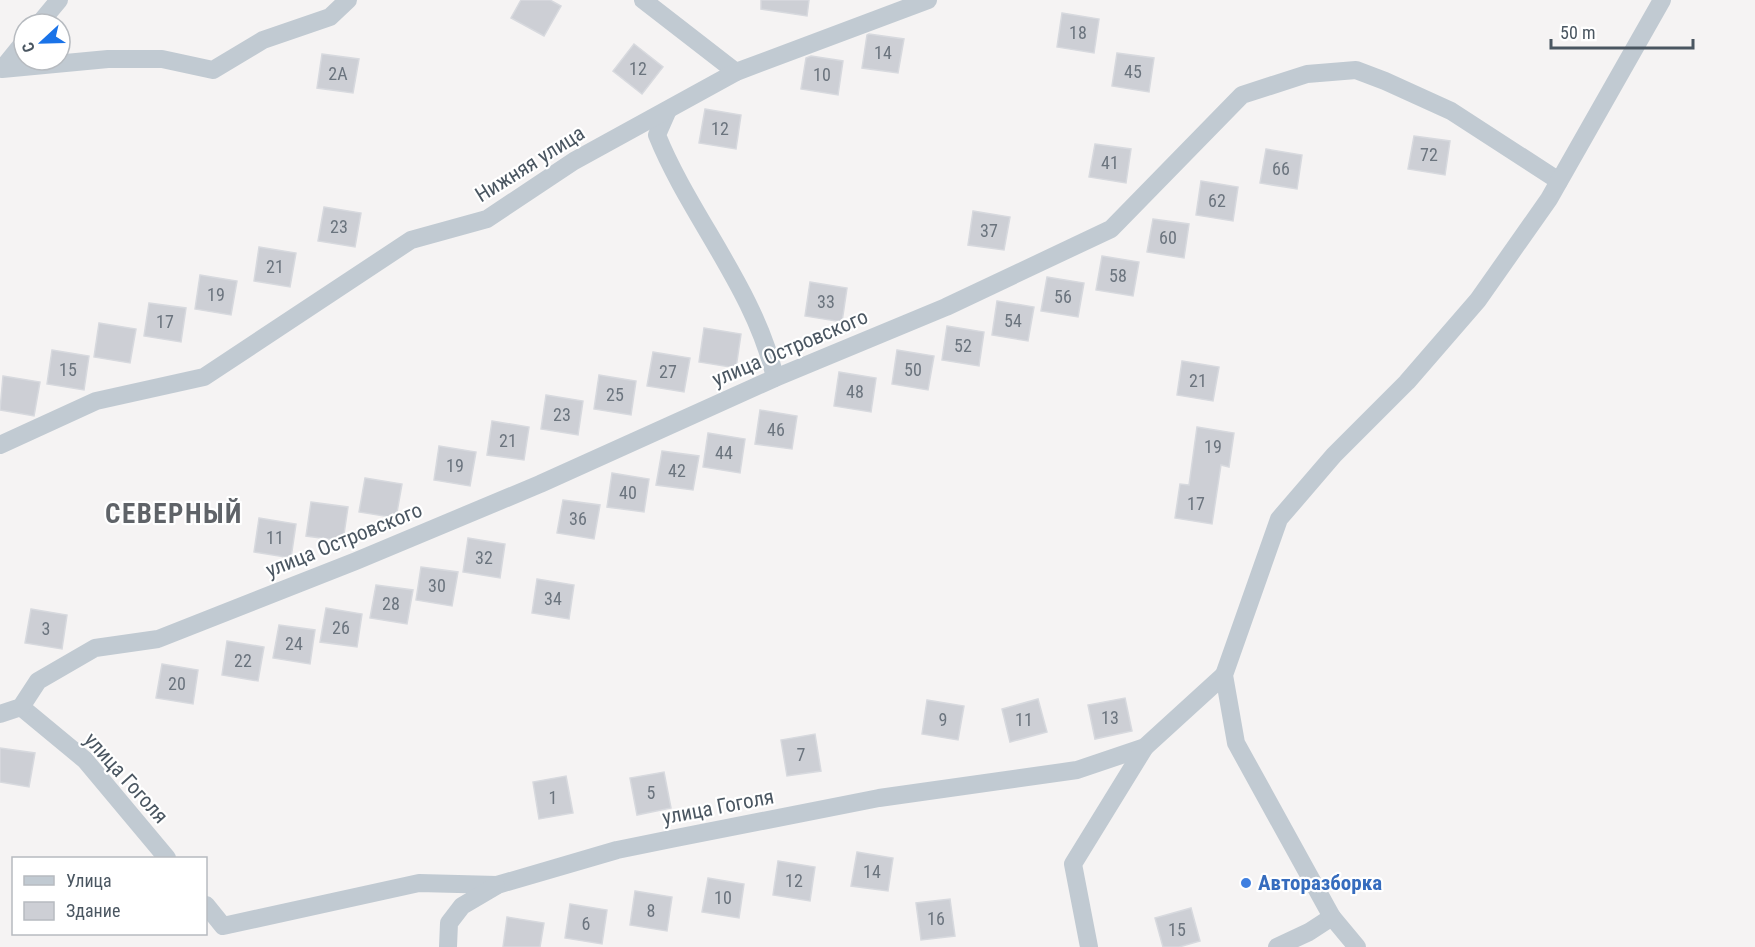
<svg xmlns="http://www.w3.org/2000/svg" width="1755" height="947" font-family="'Roboto Condensed',sans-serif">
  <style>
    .building { fill: #cdcfd5; stroke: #d7d9de; stroke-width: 1.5 }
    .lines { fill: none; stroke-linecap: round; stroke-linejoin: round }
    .street { stroke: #c1cad2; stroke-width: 18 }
    .shop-dot { fill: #3f7fe0; stroke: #fff; stroke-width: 2 }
    .labels { text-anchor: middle; stroke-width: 4.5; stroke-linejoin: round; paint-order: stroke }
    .number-label { font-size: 18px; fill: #6b747e }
    .street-label { font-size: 21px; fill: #4a5661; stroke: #fff }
    .shop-label { font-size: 21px; font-weight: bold; fill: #366cbe; stroke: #fff; text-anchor: start }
    .district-label { font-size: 27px; font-weight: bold; letter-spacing: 1.5px; fill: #5f6368; stroke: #fff }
  </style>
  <rect width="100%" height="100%" fill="#f5f3f3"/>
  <!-- building -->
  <g class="building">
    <path d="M 521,0 L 550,0 L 561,6 L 544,36 L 511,18 Z"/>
    <path d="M 761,0 L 809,0 L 807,16 L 761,9 Z"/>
    <path d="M 1062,13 L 1099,19 L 1094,53 L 1057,47 Z"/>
    <path d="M 869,34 L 904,39 L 898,73 L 862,68 L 867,35 Z"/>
    <path d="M 634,44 L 663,67 L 642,94 L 613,71 Z"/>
    <path d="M 1117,53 L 1154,58 L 1149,92 L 1112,86 Z"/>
    <path d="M 322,54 L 359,59 L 353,93 L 317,88 Z"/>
    <path d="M 811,56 L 843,61 L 838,95 L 801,89 L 806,58 Z"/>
    <path d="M 705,109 L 741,115 L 736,149 L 699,143 Z"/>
    <path d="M 1414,136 L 1450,141 L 1445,175 L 1408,169 Z"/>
    <path d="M 1095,144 L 1131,149 L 1126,183 L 1089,177 Z"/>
    <path d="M 1266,149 L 1302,155 L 1297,189 L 1260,183 Z"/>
    <path d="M 1201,181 L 1238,187 L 1233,221 L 1196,215 Z"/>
    <path d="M 324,207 L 361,213 L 355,247 L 318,241 Z"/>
    <path d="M 973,211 L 1010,217 L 1004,250 L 968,245 Z"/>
    <path d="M 1153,219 L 1189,224 L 1184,258 L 1147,252 Z"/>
    <path d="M 259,247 L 296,253 L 290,287 L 254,281 Z"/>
    <path d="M 1102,256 L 1139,262 L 1133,296 L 1096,290 Z"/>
    <path d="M 200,275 L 237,281 L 231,315 L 195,309 Z"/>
    <path d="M 1047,277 L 1084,283 L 1078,317 L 1041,311 Z"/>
    <path d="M 810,282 L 847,288 L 842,322 L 805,316 Z"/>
    <path d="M 997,301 L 1034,307 L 1028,341 L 992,335 Z"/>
    <path d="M 149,303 L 186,308 L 181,342 L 144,336 Z"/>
    <path d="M 99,323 L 136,329 L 130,363 L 94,357 Z"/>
    <path d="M 947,326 L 984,332 L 979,366 L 942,360 Z"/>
    <path d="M 704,328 L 741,334 L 736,368 L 699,362 Z"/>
    <path d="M 52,350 L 89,356 L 84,390 L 47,384 Z"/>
    <path d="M 897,350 L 934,356 L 928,390 L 892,384 Z"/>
    <path d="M 653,352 L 690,358 L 684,392 L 647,386 Z"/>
    <path d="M 1182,361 L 1219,367 L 1213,401 L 1177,395 Z"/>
    <path d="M 839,372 L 876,378 L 871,412 L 834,406 Z"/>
    <path d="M 599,375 L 636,381 L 631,415 L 594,409 Z"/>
    <path d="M 3,376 L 40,382 L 34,416 L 0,410 Z"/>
    <path d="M 546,395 L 583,401 L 578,435 L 541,429 Z"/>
    <path d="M 760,410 L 797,416 L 792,449 L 755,444 Z"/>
    <path d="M 492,421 L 529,427 L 524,460 L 487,455 Z"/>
    <path d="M 1197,427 L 1234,433 L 1229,467 L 1221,465 L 1212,524 L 1175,518 L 1180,484 L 1189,485 Z"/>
    <path d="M 708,433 L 745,439 L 740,473 L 703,467 Z"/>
    <path d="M 439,446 L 476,452 L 470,486 L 434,480 Z"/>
    <path d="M 662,451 L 699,456 L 693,490 L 656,485 Z"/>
    <path d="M 612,473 L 649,479 L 644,512 L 607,507 Z"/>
    <path d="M 365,478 L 402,484 L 396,518 L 359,512 Z"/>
    <path d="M 563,500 L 600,505 L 594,539 L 557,533 Z"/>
    <path d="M 311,502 L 348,507 L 343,541 L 306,536 Z"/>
    <path d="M 259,518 L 296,524 L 291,558 L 254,552 Z"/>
    <path d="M 468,538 L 505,544 L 500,578 L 463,572 Z"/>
    <path d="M 421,567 L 458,572 L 452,606 L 416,600 Z"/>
    <path d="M 537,579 L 574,585 L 569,619 L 532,613 Z"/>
    <path d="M 376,585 L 413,590 L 407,624 L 370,618 Z"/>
    <path d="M 326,608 L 362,614 L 357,647 L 320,642 Z"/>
    <path d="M 31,609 L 67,615 L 62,649 L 25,643 Z"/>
    <path d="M 279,625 L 315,630 L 310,664 L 273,658 Z"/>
    <path d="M 227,641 L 264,647 L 258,681 L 222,675 Z"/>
    <path d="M 162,664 L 198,670 L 193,704 L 156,698 Z"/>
    <path d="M 1125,698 L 1132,731 L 1095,739 L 1088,705 Z"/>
    <path d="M 1038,699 L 1047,732 L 1010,742 L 1002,709 Z"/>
    <path d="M 927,700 L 964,706 L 958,740 L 922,734 Z"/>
    <path d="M 815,734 L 821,771 L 787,776 L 781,740 Z"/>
    <path d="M 0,748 L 35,753 L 29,787 L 0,782 Z"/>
    <path d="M 664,772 L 671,808 L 637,815 L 630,778 Z"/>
    <path d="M 566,776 L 573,813 L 539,819 L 533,782 Z"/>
    <path d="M 857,852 L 893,858 L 888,891 L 851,886 Z"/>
    <path d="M 778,861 L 815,867 L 810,901 L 773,895 Z"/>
    <path d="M 708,878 L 744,884 L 739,918 L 702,912 Z"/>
    <path d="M 635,891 L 672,897 L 667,931 L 630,925 Z"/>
    <path d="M 950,899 L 955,936 L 921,940 L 916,903 Z"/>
    <path d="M 570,904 L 607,910 L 602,944 L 565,938 Z"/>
    <path d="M 1191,908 L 1200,941 L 1179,947 L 1163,947 L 1155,918 Z"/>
    <path d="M 507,917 L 544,923 L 540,947 L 503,947 Z"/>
  </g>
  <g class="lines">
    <!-- street -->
    <g class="street">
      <path d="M 643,0 L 736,72"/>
      <path d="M 39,24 L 59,0"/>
      <path d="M 24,42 L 2,69 L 108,59 L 162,59 L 213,70 L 263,40 L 330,17 L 348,0"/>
      <path d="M 668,110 L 657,135 C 689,215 756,291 775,378"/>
      <path d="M 0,445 L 96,401 L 204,377 L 411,240 L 487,219 L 574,161 L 736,72 L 928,0"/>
      <path d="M 21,707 L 85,760 L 167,858"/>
      <path d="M 0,714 L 21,707 L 38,681 L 95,648 L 158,639 L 356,561 L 540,484 L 775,378 L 946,307 L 1111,229 L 1242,95 L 1307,74 L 1356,70 L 1385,81 L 1451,111 L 1559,181"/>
      <path d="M 206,905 L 223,926 L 419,883 L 497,885 L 617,850 L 676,838 L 879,798 L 1077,770 L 1145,747 L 1224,675"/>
      <path d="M 448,947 L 449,923 L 462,906 L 496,886"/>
      <path d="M 1089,947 L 1073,864 L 1145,747"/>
      <path d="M 1277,947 L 1309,932 L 1332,917"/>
      <path d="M 1357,947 L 1332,917 L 1236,743 L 1224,675 L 1279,519 L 1334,455 L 1407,382 L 1478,300 L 1549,199 L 1662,0"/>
    </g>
  </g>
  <!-- markers -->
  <circle class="shop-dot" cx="1246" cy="883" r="6"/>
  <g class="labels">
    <!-- number labels -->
    <g class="number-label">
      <text x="1078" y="39">18</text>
      <text x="883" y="59">14</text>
      <text x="638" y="75">12</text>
      <text x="1133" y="78">45</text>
      <text x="338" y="80">2А</text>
      <text x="822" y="81">10</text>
      <text x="720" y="135">12</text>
      <text x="1429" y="161">72</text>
      <text x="1110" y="169">41</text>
      <text x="1281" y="175">66</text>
      <text x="1217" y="207">62</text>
      <text x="339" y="233">23</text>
      <text x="989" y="237">37</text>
      <text x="1168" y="244">60</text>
      <text x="275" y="273">21</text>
      <text x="1118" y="282">58</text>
      <text x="216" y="301">19</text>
      <text x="1063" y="303">56</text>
      <text x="826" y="308">33</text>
      <text x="1013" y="327">54</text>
      <text x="165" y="328">17</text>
      <text x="963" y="352">52</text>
      <text x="68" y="376">15</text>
      <text x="913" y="376">50</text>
      <text x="668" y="378">27</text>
      <text x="1198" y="387">21</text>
      <text x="855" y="398">48</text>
      <text x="615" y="401">25</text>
      <text x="562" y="421">23</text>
      <text x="776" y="436">46</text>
      <text x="508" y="447">21</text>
      <text x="1213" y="453">19</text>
      <text x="724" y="459">44</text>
      <text x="455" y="472">19</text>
      <text x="677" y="477">42</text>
      <text x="628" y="499">40</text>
      <text x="1196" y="510">17</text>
      <text x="578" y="525">36</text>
      <text x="275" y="544">11</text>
      <text x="484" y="564">32</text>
      <text x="437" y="592">30</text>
      <text x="553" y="605">34</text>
      <text x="391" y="610">28</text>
      <text x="341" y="634">26</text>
      <text x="46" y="635">3</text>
      <text x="294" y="650">24</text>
      <text x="243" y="667">22</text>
      <text x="177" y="690">20</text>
      <text x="1110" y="724">13</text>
      <text x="943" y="726">9</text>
      <text x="1024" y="726">11</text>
      <text x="801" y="761">7</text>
      <text x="651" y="799">5</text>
      <text x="553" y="804">1</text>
      <text x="872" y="878">14</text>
      <text x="794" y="887">12</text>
      <text x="723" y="904">10</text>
      <text x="651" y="917">8</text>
      <text x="936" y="925">16</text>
      <text x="586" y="930">6</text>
      <text x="1177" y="936">15</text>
    </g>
    <!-- street labels -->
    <g class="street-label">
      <text transform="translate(530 164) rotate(-32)" y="7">Нижняя улица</text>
      <text transform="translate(790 348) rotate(-23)" y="7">улица Островского</text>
      <text transform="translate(344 540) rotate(-22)" y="7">улица Островского</text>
      <text transform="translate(126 778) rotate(48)" y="7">улица Гоголя</text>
      <text transform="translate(718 807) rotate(-11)" y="7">улица Гоголя</text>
    </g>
    <!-- shop labels -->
    <g class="shop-label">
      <text x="1258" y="890">Авторазборка</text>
    </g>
    <!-- district labels -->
    <g class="district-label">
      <text x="174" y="523">СЕВЕРНЫЙ</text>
    </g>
  </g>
  <!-- legend -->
  <rect x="12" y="857" width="195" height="78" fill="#ffffff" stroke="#b7bbc0" stroke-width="1.5"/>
  <rect x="24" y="876" width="30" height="9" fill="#c1cad2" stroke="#b7bbc0" stroke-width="1.5"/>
  <text x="66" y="887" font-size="18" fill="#4a5661">Улица</text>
  <rect x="24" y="902" width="30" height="18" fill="#cdcfd5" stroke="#b7bbc0" stroke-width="1.5"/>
  <text x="66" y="917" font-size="18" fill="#4a5661">Здание</text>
  <!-- north arrow -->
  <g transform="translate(42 42) rotate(248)"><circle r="28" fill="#ffffff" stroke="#b7bbc0" stroke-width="1.5"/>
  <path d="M0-4.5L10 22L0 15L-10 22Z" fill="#1a73e8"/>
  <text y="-9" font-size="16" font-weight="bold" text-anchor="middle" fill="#4a5661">С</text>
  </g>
  <!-- scale -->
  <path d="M1551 39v9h142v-9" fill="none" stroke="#4a5661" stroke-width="3"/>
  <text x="1560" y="39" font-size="18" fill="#4a5661" stroke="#ffffff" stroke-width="4.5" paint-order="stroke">50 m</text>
</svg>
